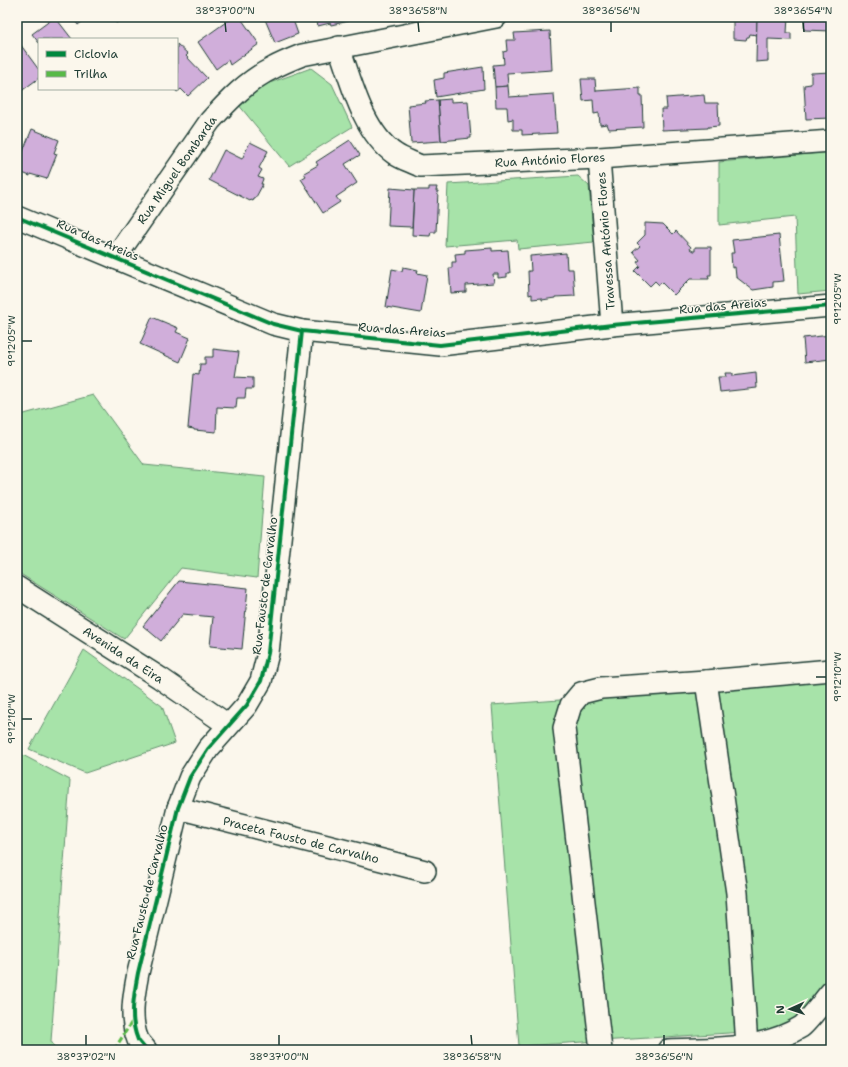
<svg xmlns="http://www.w3.org/2000/svg" width="848" height="1067" font-family="'Shantell Sans',sans-serif">
  <style>
    .green { fill: #a7e3a9; stroke: #63906e }
    .building { fill: #d0aeda; stroke: #1f3d34 }
    .lines { fill: none; stroke-linecap: round; stroke-linejoin: round }
    .minor-casing { stroke: #1f3d34; stroke-width: 24 }
    .minor { stroke: #fbf7ec; stroke-width: 21 }
    .quiet { stroke: #58b947; stroke-width: 3; stroke-dasharray: 6 3; stroke-linecap: butt }
    .cycleway-casing { stroke: #fbf7ec; stroke-width: 6 }
    .cycleway { stroke: #00873e; stroke-width: 4 }
    .ticks { fill: none; stroke: #1f3d34; stroke-width: 1.5 }
    .labels { text-anchor: middle; stroke-width: 3; stroke-linejoin: round; paint-order: stroke }
    .street-label { font-size: 12px; fill: #1f3d34; stroke: #fbf7ec }
    .neatline { fill: none; stroke: #1f3d34; stroke-width: 1.5 }
    .ticks-label { font-size: 10px; text-anchor: middle; fill: #1f3d34 }
  </style>
  <rect width="100%" height="100%" fill="#fbf7ec"/>
  <filter id="ink" filterUnits="userSpaceOnUse"><feTurbulence type="fractalNoise" baseFrequency=".025" numOctaves="2"/><feDisplacementMap in="SourceGraphic" scale="8" xChannelSelector="R" yChannelSelector="G"/><feConvolveMatrix kernelMatrix="1 2 1 2 8 2 1 2 1" color-interpolation-filters="sRGB"/></filter>
  <g filter="url(#ink)">
    <!-- green -->
    <g class="green">
      <path d="M 311,68 L 332,84 L 352,127 L 289,166 L 238,104 L 264,85 Z"/>
      <path d="M 831,152 L 831,291 L 798,294 L 795,217 L 719,225 L 719,162 Z"/>
      <path d="M 578,176 L 589,186 L 594,242 L 518,249 L 517,240 L 445,246 L 448,184 Z"/>
      <path d="M 93,395 L 144,465 L 265,477 L 257,578 L 181,568 L 124,639 L 22,575 L 17,570 L 17,416 Z"/>
      <path d="M 84,650 L 162,706 L 175,743 L 85,773 L 29,749 Z"/>
      <path d="M 831,680 L 831,977 L 803,1014 L 778,1030 L 519,1046 L 492,705 Z"/>
      <path d="M 17,752 L 70,780 L 51,1041 L 56,1050 L 17,1050 Z"/>
    </g>
    <!-- building -->
    <g class="building">
      <path d="M 55,17 L 72,39 L 39,39 L 39,43 L 32,34 Z"/>
      <path d="M 72,17 L 88,17 L 78,25 Z"/>
      <path d="M 112,17 L 126,17 L 116,23 Z"/>
      <path d="M 233,17 L 240,17 L 259,44 L 230,65 L 228,60 L 216,69 L 198,42 Z"/>
      <path d="M 264,17 L 292,17 L 298,34 L 275,43 Z"/>
      <path d="M 316,17 L 348,17 L 349,21 L 331,25 L 330,23 L 318,26 Z"/>
      <path d="M 733,17 L 757,17 L 757,35 L 750,34 L 749,37 L 747,37 L 746,40 L 733,39 Z"/>
      <path d="M 757,17 L 788,17 L 787,33 L 791,33 L 791,40 L 768,39 L 768,61 L 756,62 Z"/>
      <path d="M 805,17 L 831,17 L 831,31 L 804,30 Z"/>
      <path d="M 550,31 L 552,70 L 507,73 L 508,86 L 495,87 L 493,65 L 504,64 L 503,52 L 507,51 L 506,40 L 515,40 L 514,33 Z"/>
      <path d="M 20,44 L 39,70 L 39,78 L 20,92 L 17,88 L 17,46 Z"/>
      <path d="M 177,44 L 188,54 L 186,56 L 207,78 L 188,96 L 181,89 L 177,92 L 174,89 L 177,89 Z"/>
      <path d="M 483,67 L 484,89 L 436,97 L 434,80 L 444,78 L 444,73 Z"/>
      <path d="M 831,72 L 831,118 L 806,119 L 804,85 L 811,84 L 811,73 Z"/>
      <path d="M 581,79 L 595,79 L 596,91 L 640,88 L 640,95 L 642,95 L 643,127 L 609,129 L 607,124 L 600,125 L 599,113 L 594,114 L 593,100 L 583,101 Z"/>
      <path d="M 508,86 L 509,97 L 554,94 L 557,133 L 522,135 L 522,130 L 513,130 L 513,119 L 508,120 L 507,107 L 496,107 L 495,87 Z"/>
      <path d="M 704,95 L 705,103 L 718,103 L 719,126 L 708,127 L 708,128 L 662,130 L 661,109 L 667,109 L 666,98 Z"/>
      <path d="M 451,99 L 451,102 L 468,101 L 471,138 L 441,141 L 438,100 Z"/>
      <path d="M 438,100 L 441,141 L 411,143 L 408,105 L 426,103 L 425,101 Z"/>
      <path d="M 32,129 L 59,140 L 54,153 L 57,154 L 47,179 L 30,174 L 30,176 L 17,171 L 18,169 L 17,166 Z"/>
      <path d="M 350,140 L 360,155 L 345,164 L 357,183 L 336,197 L 340,202 L 323,213 L 301,179 L 306,176 L 304,173 L 318,165 L 316,162 Z"/>
      <path d="M 250,142 L 268,151 L 259,168 L 262,170 L 258,177 L 263,179 L 261,184 L 263,184 L 255,199 L 254,199 L 253,201 L 251,200 L 250,201 L 209,180 L 224,150 L 242,159 Z"/>
      <path d="M 429,187 L 437,187 L 436,191 L 438,191 L 436,232 L 431,232 L 430,236 L 412,235 L 414,190 L 429,190 Z"/>
      <path d="M 390,188 L 414,190 L 412,227 L 388,226 Z"/>
      <path d="M 645,223 L 663,224 L 673,234 L 676,231 L 691,247 L 690,249 L 693,251 L 695,251 L 695,247 L 711,247 L 711,275 L 708,275 L 709,279 L 690,279 L 674,295 L 661,282 L 659,285 L 655,281 L 650,286 L 635,271 L 640,266 L 637,262 L 640,260 L 633,252 L 640,246 L 637,243 L 645,235 Z"/>
      <path d="M 779,235 L 784,281 L 773,282 L 773,287 L 753,290 L 736,277 L 735,267 L 732,268 L 731,253 L 734,253 L 732,240 Z"/>
      <path d="M 492,248 L 492,251 L 508,250 L 510,273 L 507,273 L 507,277 L 498,278 L 498,274 L 493,274 L 494,283 L 466,285 L 466,292 L 451,293 L 449,268 L 452,268 L 452,262 L 456,262 L 455,254 L 465,253 L 465,250 Z"/>
      <path d="M 566,253 L 567,269 L 573,269 L 575,296 L 555,297 L 555,298 L 542,300 L 542,298 L 532,299 L 532,294 L 529,295 L 528,271 L 531,271 L 530,256 Z"/>
      <path d="M 403,267 L 418,270 L 417,273 L 427,275 L 421,313 L 386,307 L 392,269 L 402,271 Z"/>
      <path d="M 152,317 L 178,328 L 176,332 L 190,338 L 180,362 L 140,344 Z"/>
      <path d="M 831,335 L 831,359 L 805,362 L 803,338 Z"/>
      <path d="M 213,349 L 239,352 L 235,377 L 253,378 L 253,389 L 246,389 L 245,398 L 237,398 L 236,408 L 217,407 L 216,432 L 194,430 L 194,429 L 188,428 L 193,374 L 199,375 L 200,364 L 205,364 L 205,357 L 213,357 Z"/>
      <path d="M 725,373 L 732,373 L 732,376 L 756,373 L 757,388 L 720,392 L 718,377 L 726,377 Z"/>
      <path d="M 179,581 L 248,588 L 242,649 L 210,646 L 213,617 L 183,614 L 161,641 L 143,626 Z"/>
    </g>
    <g class="lines">
      <defs>
        <g id="minor">
          <path d="M 339,47 C 351,81 363,132 395,154 C 402,159 412,162 420,166 L 599,158 L 831,141"/>
          <path d="M 599,158 L 612,325"/>
          <path d="M 17,217 L 273,324 L 302,331 L 440,345 L 612,325 L 831,306"/>
          <path d="M 115,258 L 210,121 C 228,101 248,80 273,68 C 282,63 292,59 302,55 L 496,17"/>
          <path d="M 17,587 L 160,678 L 228,725"/>
          <path d="M 706,681 L 737,893 L 747,1046"/>
          <path d="M 178,808 L 425,871"/>
          <path d="M 146,1050 C 144,1047 140,1043 138,1040 C 129,1019 134,994 138,973 L 178,808 L 190,777 L 208,749 L 247,705 L 261,681 L 268,653 L 302,331"/>
          <path d="M 601,1050 L 564,728 L 571,705 L 581,693 L 601,688 L 706,681 L 831,670"/>
          <path d="M 668,1050 C 712,1048 762,1051 801,1027 C 808,1022 824,1000 831,992"/>
        </g>
      </defs>
      <!-- minor casing -->
      <use href="#minor" class="minor-casing"/>
      <!-- minor -->
      <use href="#minor" class="minor"/>
      <!-- quiet -->
      <path class="quiet" d="M 114,1050 L 133,1020"/>
      <defs>
        <g id="cycleway">
          <path d="M 17,217 L 273,324 L 302,331 L 440,345 L 612,325 L 831,306"/>
          <path d="M 146,1050 C 144,1047 140,1043 138,1040 C 129,1019 134,994 138,973 L 178,808 L 190,777 L 208,749 L 247,705 L 261,681 L 268,653 L 302,331"/>
        </g>
      </defs>
      <!-- cycleway casing -->
      <use href="#cycleway" class="cycleway-casing"/>
      <!-- cycleway -->
      <use href="#cycleway" class="cycleway"/>
    </g>
  </g>
  <!-- ticks -->
  <path class="ticks" d="M 225,22 L 226,32M 418,22 L 419,32M 611,22 L 611,32M 803,22 L 804,32M 816,300 L 826,299M 22,341 L 32,341M 816,677 L 826,677M 22,719 L 32,719M 86,1035 L 86,1045M 279,1035 L 279,1045M 471,1035 L 472,1045M 664,1035 L 664,1045"/>
  <g class="labels">
    <!-- street labels -->
    <g class="street-label">
      <text transform="translate(550 160) rotate(-3)" y="4">Rua António Flores</text>
      <text transform="translate(177 170) rotate(-55)" y="4">Rua Miguel Bombarda</text>
      <text transform="translate(98 240) rotate(23)" y="4">Rua das Areias</text>
      <text transform="translate(606 241) rotate(-94)" y="4">Travessa António Flores</text>
      <text transform="translate(723 306) rotate(-5)" y="4">Rua das Areias</text>
      <text transform="translate(402 330) rotate(4)" y="4">Rua das Areias</text>
      <text transform="translate(265 586) rotate(-83)" y="4">Rua Fausto de Carvalho</text>
      <text transform="translate(123 655) rotate(33)" y="4">Avenida da Eira</text>
      <text transform="translate(301 840) rotate(14)" y="4">Praceta Fausto de Carvalho</text>
      <text transform="translate(147 892) rotate(-76)" y="4">Rua Fausto de Carvalho</text>
    </g>
  </g>
  <!-- margin -->
  <rect width="848" height="1067" fill="none" stroke="#fbf7ec" stroke-width="44"/>
  <!-- legend -->
  <rect x="38" y="38" width="140" height="52" fill="#fbf7ec" stroke="#a3ada2"/>
  <rect x="46" y="51" width="20" height="6" fill="#00873e" stroke="#a3ada2"/>
  <text x="74" y="58" font-size="12" fill="#1f3d34">Ciclovia</text>
  <rect x="46" y="71" width="20" height="6" fill="#58b947" stroke="#a3ada2"/>
  <text x="74" y="78" font-size="12" fill="#1f3d34">Trilha</text>
  <!-- north arrow -->
  <g transform="translate(790 1009) rotate(267)" stroke="#fbf7ec" stroke-width="3" paint-order="stroke">
  <path d="M0-3L7 15L0 10L-7 15Z" fill="#1f3d34"/>
  <text y="-6" font-size="11" font-weight="bold" text-anchor="middle" fill="#1f3d34">N</text>
  </g>
  <rect x="22" y="22" width="804" height="1023" class="neatline"/>
  <g class="ticks-label">
    <text x="225" y="14">38°37'00"N</text>
    <text x="418" y="14">38°36'58"N</text>
    <text x="611" y="14">38°36'56"N</text>
    <text x="803" y="14">38°36'54"N</text>
    <text transform="translate(837 299) rotate(-90)" y="4">9°12'05"W</text>
    <text transform="translate(11 341) rotate(-90)" y="4">9°12'05"W</text>
    <text transform="translate(837 677) rotate(-90)" y="4">9°12'10"W</text>
    <text transform="translate(11 719) rotate(-90)" y="4">9°12'10"W</text>
    <text x="86" y="1060">38°37'02"N</text>
    <text x="279" y="1060">38°37'00"N</text>
    <text x="472" y="1060">38°36'58"N</text>
    <text x="664" y="1060">38°36'56"N</text>
  </g>
</svg>
